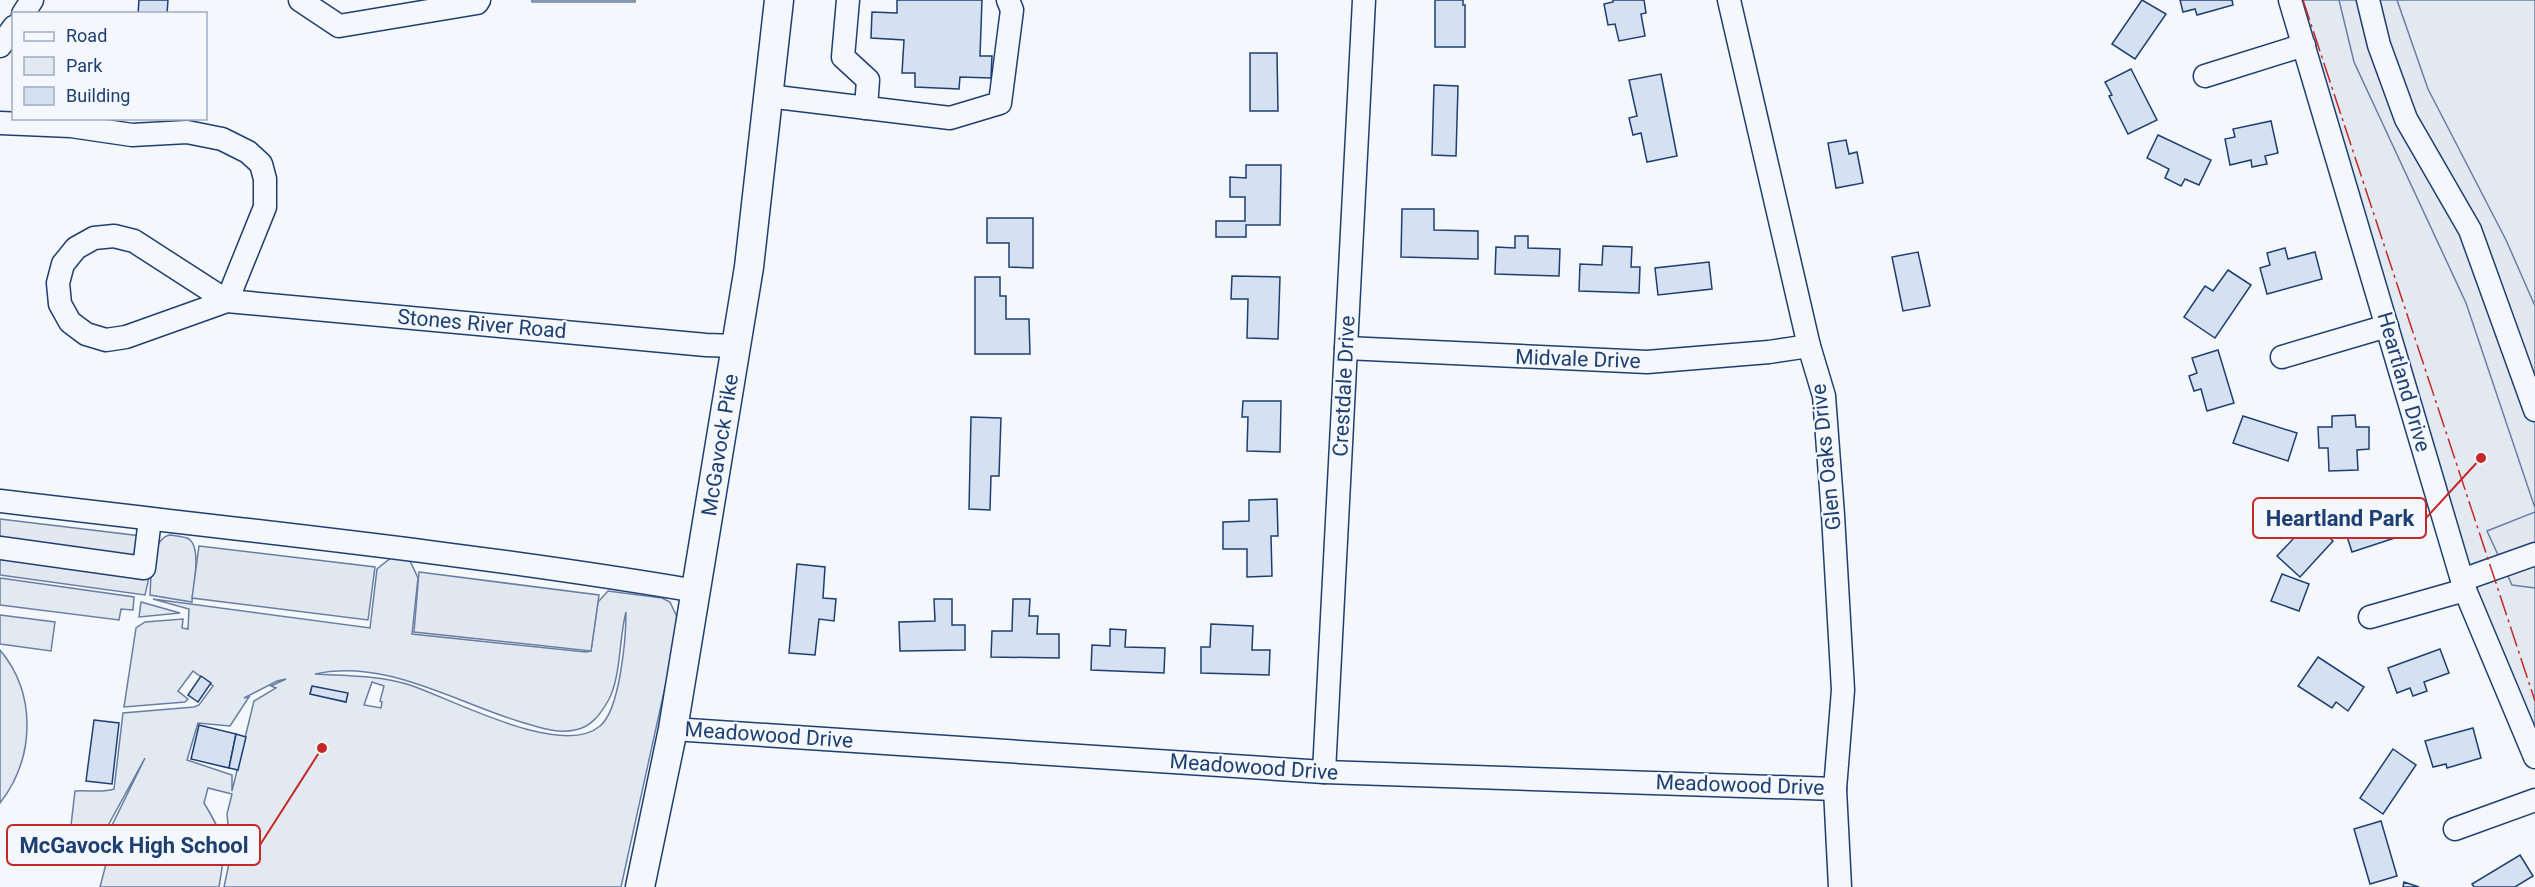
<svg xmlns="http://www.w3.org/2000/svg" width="2535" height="887" font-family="Roboto,sans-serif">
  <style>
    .green { fill: #e3e9f0; stroke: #687fa3; stroke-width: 1.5; fill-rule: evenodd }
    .parking { fill: #e3e8f0; stroke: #687fa3; stroke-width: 1.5 }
    .building { fill: #d5e0f0; stroke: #1d3f73; stroke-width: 1.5 }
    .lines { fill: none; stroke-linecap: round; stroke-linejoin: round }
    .minor-casing { stroke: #1d3f73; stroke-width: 25 }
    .major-casing { stroke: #1d3f73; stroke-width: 31 }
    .minor { stroke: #f4f7fb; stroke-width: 22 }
    .major { stroke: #f4f7fb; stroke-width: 28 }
    .power { stroke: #c62828; stroke-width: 1.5; stroke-dasharray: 21 4.5 3 4.5; stroke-linecap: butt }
    .labels { text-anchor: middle; stroke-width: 4.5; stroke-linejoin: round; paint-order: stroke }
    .street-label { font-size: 21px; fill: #1d3f73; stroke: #f4f7fb }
    .leader { fill: none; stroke: #c62828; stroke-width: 2 }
    .callout-dot { fill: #c62828; stroke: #f4f7fb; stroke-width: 2 }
    .callout { fill: #f4f7fb; stroke: #c62828; stroke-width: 2 }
    .callout-label { font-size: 22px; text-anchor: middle; font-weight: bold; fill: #1d3f73 }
  </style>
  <rect width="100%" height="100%" fill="#f4f7fb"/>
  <!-- green -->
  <g class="green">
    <rect x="532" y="0" width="103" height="2"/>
    <path d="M 2290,0 L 2535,0 L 2535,757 L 2465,590 Z"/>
    <path d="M 170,535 C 175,536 184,536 189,539 C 202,548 193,588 192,602 L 150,595 C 151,579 150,539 170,535 Z"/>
    <path d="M 392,557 L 410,561 L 418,578 L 412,634 L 586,652 L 591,651 L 598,602 L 608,591 L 662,598 L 670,602 L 677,617 L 671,660 L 621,887 L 224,887 L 231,854 L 227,814 L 232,794 L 208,788 L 204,803 C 226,839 226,846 219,887 L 100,887 L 106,864 L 94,862 L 145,758 L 88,862 L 67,860 L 75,791 C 88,790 103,793 114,789 L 123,713 L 194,707 L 199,705 L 213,686 L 193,671 L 178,691 L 188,699 L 185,702 L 124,707 L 136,628 L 145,622 L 183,619 L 182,628 L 188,629 L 189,609 L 153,599 L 370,628 L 377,569 ZM 626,612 C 626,638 620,710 600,726 C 562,759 452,699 410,685 C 378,675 347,676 315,674 C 385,658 457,703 521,722 C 538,727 557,734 575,730 C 591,727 600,715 608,701 C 621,679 619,637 626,612 ZM 286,679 L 271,686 L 276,688 L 254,701 L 232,791 L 232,775 L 187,760 L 198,723 L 230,726 L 249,697 L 244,698 L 277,681 ZM 372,682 L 384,686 L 380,701 L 382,702 L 381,708 L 364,705 ZM 312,687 L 346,702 L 310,694 Z"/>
    <path d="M 0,578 L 134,597 L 133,610 L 121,609 L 119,620 L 0,605 Z"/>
    <path d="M 141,602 L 180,613 L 139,617 Z"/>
    <path d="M 0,615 L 55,622 L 51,651 L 0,644 Z"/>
    <path d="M 0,650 C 37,694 35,758 0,803 Z"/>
  </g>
  <!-- parking -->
  <g class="parking">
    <path d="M 2339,0 L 2397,0 L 2428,89 L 2506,240 L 2535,306 L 2535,508 L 2466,303 L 2354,62 Z"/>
    <path d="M 2535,512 L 2535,588 L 2512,585 L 2487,531 Z"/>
    <path d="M 0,519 L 158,538 L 145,595 L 0,575 Z"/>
    <path d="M 199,546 L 375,567 L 368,620 L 192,598 Z"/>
    <path d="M 419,572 L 599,595 L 591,651 L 414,632 Z"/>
  </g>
  <!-- building -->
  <g class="building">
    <path d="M 139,0 L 168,0 L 167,14 L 138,14 Z"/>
    <path d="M 897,0 L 982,0 L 980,56 L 992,56 L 991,78 L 960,77 L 959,89 L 915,87 L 915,73 L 902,73 L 904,40 L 871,38 L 872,12 L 897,13 Z"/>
    <path d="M 1435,0 L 1463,0 L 1463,5 L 1465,5 L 1465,47 L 1435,47 Z"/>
    <path d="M 1613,0 L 1644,0 L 1646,13 L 1641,14 L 1645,36 L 1619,41 L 1615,24 L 1608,25 L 1604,4 L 1613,2 Z"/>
    <path d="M 2142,0 L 2166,14 L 2135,59 L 2112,44 Z"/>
    <path d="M 2180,0 L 2232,0 L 2233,5 L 2197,15 L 2195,9 L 2183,12 Z"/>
    <path d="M 1250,53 L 1277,53 L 1278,111 L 1250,111 Z"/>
    <path d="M 2131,69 L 2157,120 L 2128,134 L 2109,96 L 2112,95 L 2105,82 Z"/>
    <path d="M 1661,74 L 1677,156 L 1647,162 L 1641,133 L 1633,135 L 1629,118 L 1637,116 L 1629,80 Z"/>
    <path d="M 1434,85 L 1458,86 L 1456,156 L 1432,155 Z"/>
    <path d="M 2271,121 L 2278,153 L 2265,156 L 2267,164 L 2252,167 L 2251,160 L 2230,165 L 2225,139 L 2235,137 L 2233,129 Z"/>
    <path d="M 2158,135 L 2211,160 L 2199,185 L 2185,179 L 2181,186 L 2165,178 L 2169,169 L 2147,158 Z"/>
    <path d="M 1846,140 L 1849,154 L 1857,152 L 1863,183 L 1836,188 L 1828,143 Z"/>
    <path d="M 1246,165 L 1281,165 L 1280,225 L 1246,225 L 1246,237 L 1216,237 L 1216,221 L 1245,221 L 1245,197 L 1230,197 L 1230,177 L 1246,178 Z"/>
    <path d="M 1402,209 L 1434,209 L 1434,230 L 1478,231 L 1478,259 L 1401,257 Z"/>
    <path d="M 987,218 L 1033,218 L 1033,268 L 1009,267 L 1009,243 L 987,243 Z"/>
    <path d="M 1515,236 L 1528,236 L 1528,248 L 1560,249 L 1559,276 L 1495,274 L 1496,247 L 1515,248 Z"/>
    <path d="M 1603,246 L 1632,247 L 1631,267 L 1640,267 L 1639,293 L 1579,291 L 1580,264 L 1602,265 Z"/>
    <path d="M 2285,248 L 2288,259 L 2315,252 L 2322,279 L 2267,294 L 2260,268 L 2270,265 L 2267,253 Z"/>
    <path d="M 1918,252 L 1930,306 L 1903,311 L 1892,257 Z"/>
    <path d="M 1709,262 L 1712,289 L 1658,295 L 1655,268 Z"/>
    <path d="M 2228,270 L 2251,285 L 2215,338 L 2184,317 L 2205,286 L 2213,291 Z"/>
    <path d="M 1232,276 L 1280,277 L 1278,339 L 1247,338 L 1248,299 L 1231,299 Z"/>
    <path d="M 975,277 L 1000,277 L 1000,296 L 1006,296 L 1006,319 L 1029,319 L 1030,354 L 975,354 Z"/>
    <path d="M 2218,350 L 2234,403 L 2207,411 L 2201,389 L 2194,391 L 2189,376 L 2197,373 L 2192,358 Z"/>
    <path d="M 1243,401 L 1281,401 L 1280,452 L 1247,451 L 1248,417 L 1242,417 Z"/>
    <path d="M 2355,415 L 2356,427 L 2369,427 L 2369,449 L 2357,450 L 2358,470 L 2329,471 L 2328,448 L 2319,448 L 2318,427 L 2332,427 L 2332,416 Z"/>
    <path d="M 2243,416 L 2297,433 L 2288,461 L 2233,443 Z"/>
    <path d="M 971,417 L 1001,418 L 999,476 L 991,476 L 990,510 L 969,509 Z"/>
    <path d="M 1277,499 L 1278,536 L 1271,536 L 1272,576 L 1247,577 L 1247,549 L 1223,549 L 1223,522 L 1249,521 L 1249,500 Z"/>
    <path d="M 2368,505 L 2371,514 L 2398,505 L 2407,534 L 2352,552 L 2343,524 L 2353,521 L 2350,511 Z"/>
    <path d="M 2311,520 L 2333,541 L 2300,577 L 2277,556 Z"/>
    <path d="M 797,564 L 825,567 L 823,598 L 836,599 L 834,621 L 819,619 L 815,655 L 789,653 Z"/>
    <path d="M 2282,574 L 2309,584 L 2299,611 L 2271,601 Z"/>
    <path d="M 934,599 L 952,599 L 952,625 L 965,625 L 965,650 L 900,651 L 899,622 L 935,621 Z"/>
    <path d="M 1013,599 L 1030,599 L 1029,616 L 1038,616 L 1037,634 L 1059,634 L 1059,658 L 991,657 L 992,631 L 1012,631 Z"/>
    <path d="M 1211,624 L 1253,626 L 1252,650 L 1270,650 L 1269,675 L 1201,673 L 1201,647 L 1210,647 Z"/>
    <path d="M 1110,629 L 1126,630 L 1125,647 L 1165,648 L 1164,673 L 1091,670 L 1092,645 L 1110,646 Z"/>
    <path d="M 2440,649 L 2449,673 L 2424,682 L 2427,691 L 2413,696 L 2410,688 L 2397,693 L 2388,668 Z"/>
    <path d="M 2318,657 L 2364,687 L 2348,711 L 2336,702 L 2332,708 L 2298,686 Z"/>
    <path d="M 201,676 L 211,683 L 198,702 L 188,695 Z"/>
    <path d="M 312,686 L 348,693 L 346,702 L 310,694 Z"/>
    <path d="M 94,720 L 119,723 L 112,784 L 86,781 Z"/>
    <path d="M 199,725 L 236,734 L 229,768 L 191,759 Z"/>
    <path d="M 2473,728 L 2481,758 L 2447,768 L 2446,764 L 2433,767 L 2425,741 Z"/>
    <path d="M 236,734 L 246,737 L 238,770 L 229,768 Z"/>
    <path d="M 2393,749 L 2416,765 L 2383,814 L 2360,798 Z"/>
    <path d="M 2381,821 L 2397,876 L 2370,884 L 2354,829 Z"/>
    <path d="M 2520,855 L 2533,876 L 2515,887 L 2474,887 L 2472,884 Z"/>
    <path d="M 2404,882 L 2419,887 L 2403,887 Z"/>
  </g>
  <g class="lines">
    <defs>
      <g id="minor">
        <path d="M 300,0 L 339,26 L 477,3 L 479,0"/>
        <path d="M 848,0 L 843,57 L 868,80 L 866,108"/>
        <path d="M 1729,0 L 1809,346 L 1824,396 L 1833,515 L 1843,690 L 1835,789 L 1840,887"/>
        <path d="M 2290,0 L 2465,590 L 2535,757"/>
        <path d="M 2368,0 L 2379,45 L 2406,119 L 2470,230 L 2535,410"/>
        <path d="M 23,14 L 32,0"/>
        <path d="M 0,46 L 14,27"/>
        <path d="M 2205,76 L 2304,45"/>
        <path d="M 768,96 L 950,118 L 1000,103 L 1012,10 L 1008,0"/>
        <path d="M 0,123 L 71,126 L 132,135 L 187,132 L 222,139 L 248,152 L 261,164 L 265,179 L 265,207 L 227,301"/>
        <path d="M 227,301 L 126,337 L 106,340 L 86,334 L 70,322 L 60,304 L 58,283 L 63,264 L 76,248 L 94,238 L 114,236 L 134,241 L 227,301 L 706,345 L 736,346"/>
        <path d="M 1346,348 L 1647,362 L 1769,352 L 1809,346"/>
        <path d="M 2282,357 L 2387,326"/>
        <path d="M 0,501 C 232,529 465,552 696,591"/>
        <path d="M 0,548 L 144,568 L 150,519"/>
        <path d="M 2462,580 L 2535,554"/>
        <path d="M 2370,617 L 2465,590"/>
        <path d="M 673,729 L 1324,772 L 1835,789"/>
        <path d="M 1324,772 L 1364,0"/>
        <path d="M 2455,829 L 2535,800"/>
      </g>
      <path id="major" d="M 640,887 L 673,729 L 749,267 L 779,0"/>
    </defs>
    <!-- minor casing -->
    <use href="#minor" class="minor-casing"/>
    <!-- major casing -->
    <use href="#major" class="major-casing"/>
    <!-- minor -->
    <use href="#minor" class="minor"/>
    <!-- major -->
    <use href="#major" class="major"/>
    <!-- power -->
    <path class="power" d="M 2303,0 L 2535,701"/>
  </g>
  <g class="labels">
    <!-- street labels -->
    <g class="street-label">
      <text transform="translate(482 324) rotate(5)" y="7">Stones River Road</text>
      <text transform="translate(1578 359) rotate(2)" y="7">Midvale Drive</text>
      <text transform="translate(2404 382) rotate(74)" y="7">Heartland Drive</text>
      <text transform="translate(1344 386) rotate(-87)" y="7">Crestdale Drive</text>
      <text transform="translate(720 445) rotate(-81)" y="7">McGavock Pike</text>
      <text transform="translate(1826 457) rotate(-96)" y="7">Glen Oaks Drive</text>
      <text transform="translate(769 735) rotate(4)" y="7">Meadowood Drive</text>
      <text transform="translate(1254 767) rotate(4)" y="7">Meadowood Drive</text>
      <text transform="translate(1740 785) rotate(2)" y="7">Meadowood Drive</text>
    </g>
  </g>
  <!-- callouts -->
  <path class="leader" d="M2481 458L2426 518M322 748L260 845"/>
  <g class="callout-dot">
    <circle cx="2481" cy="458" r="6"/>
    <circle cx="322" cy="748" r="6"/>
  </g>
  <g class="callout">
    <rect x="2253" y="498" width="173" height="40" rx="6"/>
    <rect x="7" y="825" width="253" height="40" rx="6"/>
  </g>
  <g class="callout-label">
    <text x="2340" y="526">Heartland Park</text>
    <text x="134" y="853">McGavock High School</text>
  </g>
  <!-- legend -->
  <rect x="12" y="12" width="195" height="108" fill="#f4f7fb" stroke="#9eadc5" stroke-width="1.5"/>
  <rect x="24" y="32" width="30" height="9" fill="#f4f7fb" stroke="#9eadc5" stroke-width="1.5"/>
  <text x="66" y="42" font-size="18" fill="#1d3f73">Road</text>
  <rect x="24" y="57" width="30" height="18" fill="#e3e9f0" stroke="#9eadc5" stroke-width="1.5"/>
  <text x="66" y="72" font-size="18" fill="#1d3f73">Park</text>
  <rect x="24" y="87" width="30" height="18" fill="#d5e0f0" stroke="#9eadc5" stroke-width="1.5"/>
  <text x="66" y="102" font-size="18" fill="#1d3f73">Building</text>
</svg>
